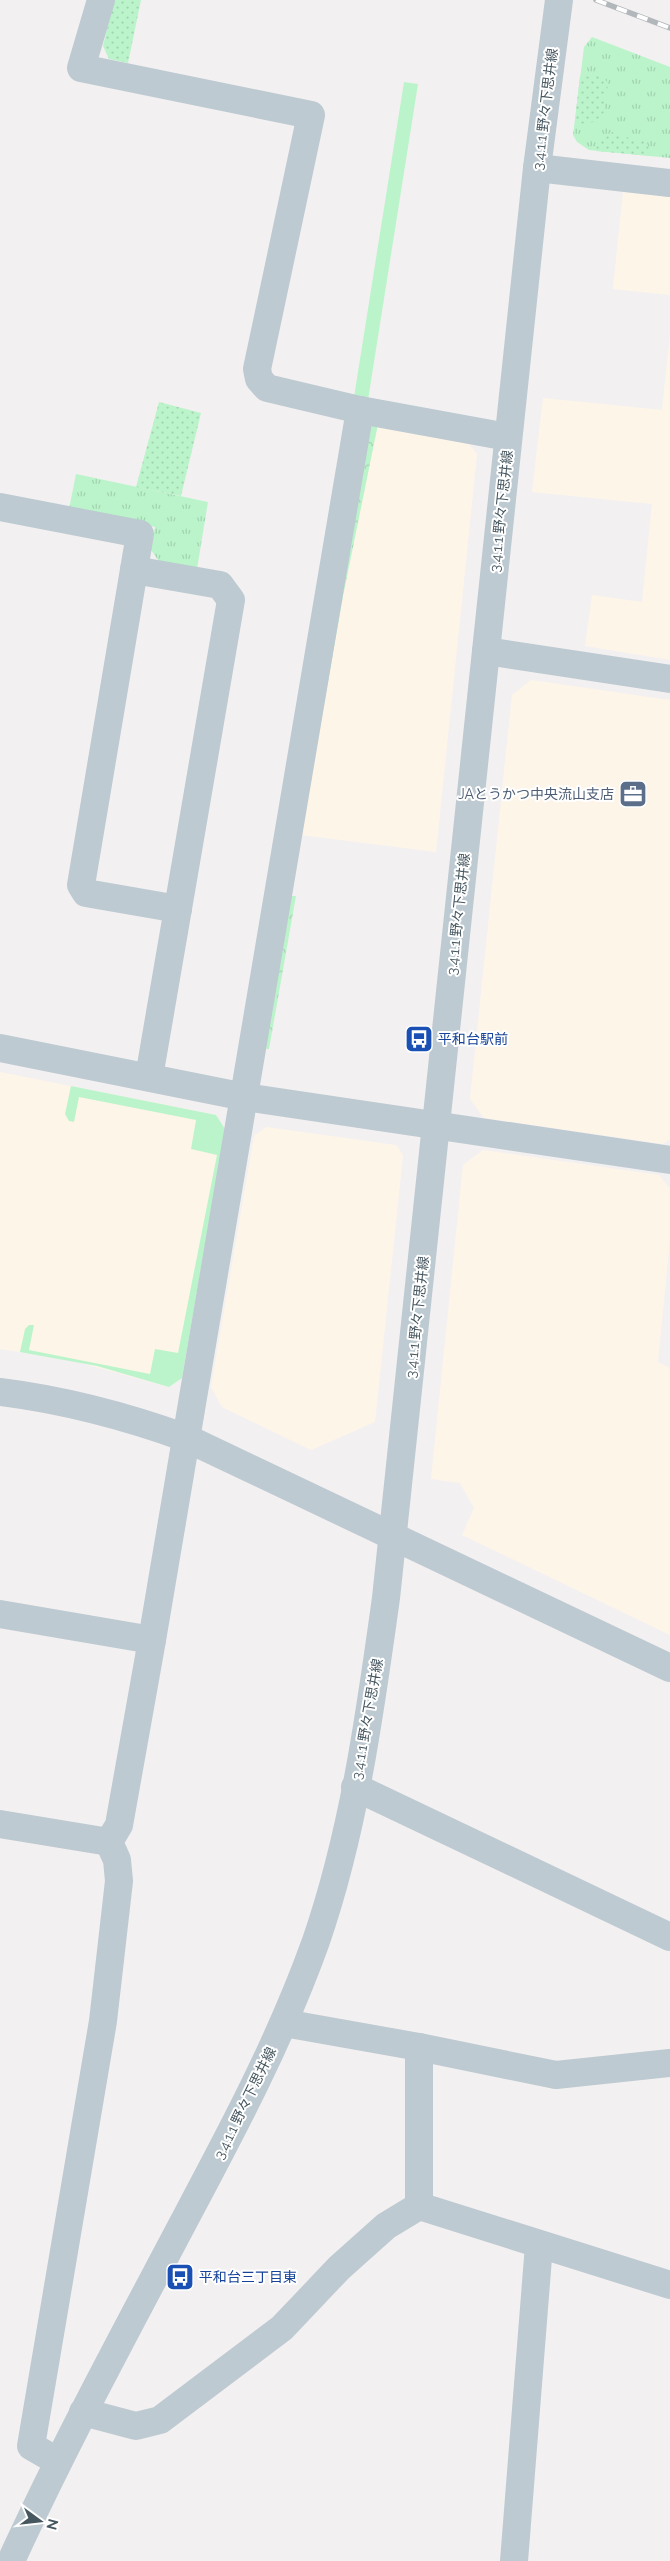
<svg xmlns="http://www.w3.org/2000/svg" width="670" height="2561" font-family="Raleway,'Noto Sans JP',sans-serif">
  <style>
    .commercial { fill: #fef5e9 }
    .grass { fill: #bbf4ca }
    .forest { fill: url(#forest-crowns) }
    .park { fill: url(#park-tufts) }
    .garden { fill: url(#garden-dots) }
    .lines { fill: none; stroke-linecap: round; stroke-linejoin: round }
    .minor { stroke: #bdcad1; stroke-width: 28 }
    .rail-casing { stroke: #b2b7bb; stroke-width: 5.5 }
    .rail { stroke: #fff; stroke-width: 4; stroke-dasharray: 11; stroke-linecap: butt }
    .labels { text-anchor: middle; stroke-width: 4; stroke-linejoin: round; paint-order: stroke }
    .street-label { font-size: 14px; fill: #465760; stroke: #fff }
    .service-label { font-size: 14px; fill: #4e5e75; stroke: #fff; text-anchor: end }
    .transit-label { font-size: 14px; fill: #164399; stroke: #fff; text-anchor: start }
  </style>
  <defs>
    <pattern id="forest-crowns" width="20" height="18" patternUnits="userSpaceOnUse" patternTransform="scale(1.25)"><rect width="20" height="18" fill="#bbf4ca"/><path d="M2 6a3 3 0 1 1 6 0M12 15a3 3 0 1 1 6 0" fill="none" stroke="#a2d3b0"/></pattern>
    <pattern id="park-tufts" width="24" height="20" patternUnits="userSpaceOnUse" patternTransform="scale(1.25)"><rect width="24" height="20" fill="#bbf4ca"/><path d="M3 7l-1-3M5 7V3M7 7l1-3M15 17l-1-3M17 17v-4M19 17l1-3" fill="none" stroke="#a2d3b0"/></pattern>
    <pattern id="garden-dots" width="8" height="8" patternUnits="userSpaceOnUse" patternTransform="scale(1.25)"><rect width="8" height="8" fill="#bbf4ca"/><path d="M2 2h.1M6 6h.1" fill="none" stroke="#a2d3b0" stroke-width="1.8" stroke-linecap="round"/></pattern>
  </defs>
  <rect width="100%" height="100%" fill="#f3f0f1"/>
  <!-- commercial -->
  <g class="commercial">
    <path d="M 623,192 L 670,197 L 670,295 L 613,289 Z"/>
    <path d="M 670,334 L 670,660 L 585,646 L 592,595 L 642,602 L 652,504 L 532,492 L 543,398 L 662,410 Z"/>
    <path d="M 378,424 L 467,441 L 477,454 L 436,852 L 301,835 L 343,596 Z"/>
    <path d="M 531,680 L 670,700 L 670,1139 L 663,1144 L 484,1118 L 470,1099 L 512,695 Z"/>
    <path d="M 0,1072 L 216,1115 L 225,1129 L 182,1378 L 169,1387 L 63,1358 L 0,1349 Z"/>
    <path d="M 266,1127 L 396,1145 L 403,1155 L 375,1422 L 311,1450 L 222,1407 L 211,1387 L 254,1136 Z"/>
    <path d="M 483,1150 L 659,1175 L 670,1189 L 670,1239 L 658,1362 L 670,1368 L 670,1635 L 462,1535 L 474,1508 L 460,1483 L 431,1479 L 463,1165 Z"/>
  </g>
  <!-- grass -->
  <g class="grass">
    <path d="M 404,82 L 418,84 L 368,400 L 354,397 Z"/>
    <path d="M 71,1086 L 216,1115 L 225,1129 L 182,1378 L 169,1387 L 97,1366 L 20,1352 L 25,1329 L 29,1325 L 34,1325 L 29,1350 L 150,1374 L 155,1349 L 178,1353 L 217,1155 L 191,1149 L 196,1120 L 79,1097 L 74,1122 L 69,1121 L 65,1114 Z"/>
  </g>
  <!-- forest -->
  <g class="forest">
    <path d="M 378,424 L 343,596 L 301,835 L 365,425 Z"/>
    <path d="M 285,896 L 296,896 L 269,1049 L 260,1048 Z"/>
  </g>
  <!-- park -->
  <g class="park">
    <path d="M 592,37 L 670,67 L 670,158 L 589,150 L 577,142 L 573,135 L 584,47 Z"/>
    <path d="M 76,474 L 208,502 L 197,569 L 160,563 L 151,550 L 155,527 L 69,509 Z"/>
  </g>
  <!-- garden -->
  <g class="garden">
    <path d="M 114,0 L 141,0 L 128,63 L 109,59 L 103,46 Z"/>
    <path d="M 597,73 L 602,74 L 608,84 L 604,112 C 597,122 586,128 575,121 L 580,76 Z"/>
    <path d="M 612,132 L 624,137 L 646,140 L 651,156 L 596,151 L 597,142 Z"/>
    <path d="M 159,402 L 201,413 L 181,496 L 136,487 Z"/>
  </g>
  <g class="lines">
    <!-- minor -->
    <g class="minor">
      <path d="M 101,0 L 81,68 L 311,115 L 257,369 L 259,379 L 267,388 L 360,410 L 508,437"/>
      <path d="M 537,168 L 670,183"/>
      <path d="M 0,507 L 140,534 L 81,885 L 86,893 L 178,909"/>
      <path d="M 134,570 L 220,585 L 231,600 L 149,1077"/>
      <path d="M 486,651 L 670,679"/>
      <path d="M 0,1048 L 245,1097 L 670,1160"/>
      <path d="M 0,1392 C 64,1400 125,1416 186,1438 L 670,1668"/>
      <path d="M 0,1614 L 152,1640"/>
      <path d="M 355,1787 L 670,1937"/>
      <path d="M 0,1824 L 109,1842"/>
      <path d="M 284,2023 L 419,2047 L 556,2075 L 670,2063"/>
      <path d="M 419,2206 L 419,2047"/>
      <path d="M 83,2412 L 136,2426 L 160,2420 L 282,2328 L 339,2268 L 386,2226 L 419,2206 L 670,2285"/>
      <path d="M 57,2461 L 31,2446 L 103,2021 L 119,1881 L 117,1860 L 109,1842 L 119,1825 L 152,1640 L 360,410"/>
      <path d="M 11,2561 C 64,2445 125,2333 184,2221 C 233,2129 281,2039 316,1941 C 354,1831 370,1713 386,1598 L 537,168 L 559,0"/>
      <path d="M 514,2561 L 539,2245"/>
    </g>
    <defs>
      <path id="rail" d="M 596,0 L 670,28"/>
    </defs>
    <!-- rail casing -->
    <use href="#rail" class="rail-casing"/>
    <!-- rail -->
    <use href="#rail" class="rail"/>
  </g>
  <!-- icons -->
  <defs>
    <symbol id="office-square" viewBox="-11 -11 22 22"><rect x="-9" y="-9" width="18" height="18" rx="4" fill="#5c6f8a" stroke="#fff"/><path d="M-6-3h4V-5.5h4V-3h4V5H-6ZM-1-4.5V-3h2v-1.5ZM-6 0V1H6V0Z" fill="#fff"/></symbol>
    <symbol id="bus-square" viewBox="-11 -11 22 22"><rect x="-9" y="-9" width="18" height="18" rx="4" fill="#1a4fb4" stroke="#fff"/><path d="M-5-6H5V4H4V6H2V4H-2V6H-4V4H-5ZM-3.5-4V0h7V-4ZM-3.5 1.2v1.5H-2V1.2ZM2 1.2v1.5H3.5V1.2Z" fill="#fff"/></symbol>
  </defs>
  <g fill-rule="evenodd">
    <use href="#office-square" x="617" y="778" width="32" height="32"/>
    <use href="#bus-square" x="403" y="1023" width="32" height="32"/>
    <use href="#bus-square" x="164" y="2261" width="32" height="32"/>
  </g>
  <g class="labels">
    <!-- street labels -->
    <g class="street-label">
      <text transform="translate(545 109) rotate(-83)" y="5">3.4.1.1 野々下思井線</text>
      <text transform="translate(501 511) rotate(-84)" y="5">3.4.1.1 野々下思井線</text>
      <text transform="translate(458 914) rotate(-84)" y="5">3.4.1.1 野々下思井線</text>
      <text transform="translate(417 1317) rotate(-84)" y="5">3.4.1.1 野々下思井線</text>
      <text transform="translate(367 1719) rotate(-80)" y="5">3.4.1.1 野々下思井線</text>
      <text transform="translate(245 2103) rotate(-64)" y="5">3.4.1.1 野々下思井線</text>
    </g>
    <!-- service labels -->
    <g class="service-label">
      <text x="614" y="799">JAとうかつ中央流山支店</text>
    </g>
    <!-- transit labels -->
    <g class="transit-label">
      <text x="438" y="1044">平和台駅前</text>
      <text x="199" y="2282">平和台三丁目東</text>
    </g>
  </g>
  <!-- north arrow -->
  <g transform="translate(40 2521) rotate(105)" stroke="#ffffff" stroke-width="4" paint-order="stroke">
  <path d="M0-4L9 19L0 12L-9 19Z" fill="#465760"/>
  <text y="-8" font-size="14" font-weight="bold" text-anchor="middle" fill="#465760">N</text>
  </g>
</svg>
